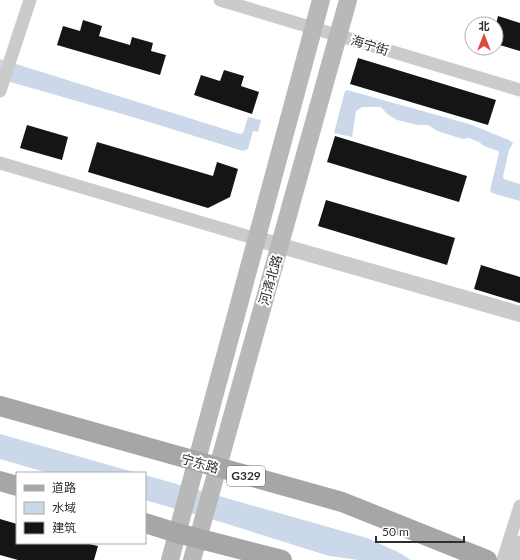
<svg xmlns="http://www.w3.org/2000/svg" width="520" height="560" font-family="Lato,'Noto Sans SC',sans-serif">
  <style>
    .water { fill: #cad8ea }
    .building { fill: #151515 }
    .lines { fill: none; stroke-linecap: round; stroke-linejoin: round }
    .minor { stroke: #cbcbcb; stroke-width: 13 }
    .tertiary { stroke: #cbcbcb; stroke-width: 16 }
    .secondary { stroke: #b8b8b8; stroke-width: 18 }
    .primary { stroke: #a6a6a6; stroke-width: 20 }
    .labels { text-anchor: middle; stroke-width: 4; stroke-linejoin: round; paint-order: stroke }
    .shield { fill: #fff; stroke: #6d6d6d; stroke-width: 1 }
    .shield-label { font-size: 12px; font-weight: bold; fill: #2e2e2e }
    .street-label { font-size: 13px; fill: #2e2e2e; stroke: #fff }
  </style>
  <rect width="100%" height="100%" fill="#fff"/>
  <!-- water -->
  <g class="water">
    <path d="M 0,59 L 240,134 L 243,133 L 248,117 L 261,120 L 258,132 L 253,131 L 248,149 L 243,151 L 136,118 L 0,79 Z"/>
    <path d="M 347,90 L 469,124 L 509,140 L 513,143 L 509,150 L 503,176 L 504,179 L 520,184 L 520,201 L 492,193 L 490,190 L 499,153 L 498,151 L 484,146 L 479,142 L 469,138 L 463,139 L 437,131 L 428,125 L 418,125 L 397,120 L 387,114 L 381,107 L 362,107 L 356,111 L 352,137 L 334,133 L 345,91 Z"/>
    <path d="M 0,434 L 137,473 L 48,473 L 0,459 Z"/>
    <path d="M 145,475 L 367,538 L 398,552 L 411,560 L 359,560 L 329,556 L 221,522 L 145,500 Z"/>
  </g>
  <!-- building -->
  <g class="building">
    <path d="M 498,16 L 520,23 L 520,51 L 496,44 L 496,24 Z"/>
    <path d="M 83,20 L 102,26 L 99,36 L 130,45 L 132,37 L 153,43 L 151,51 L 166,55 L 160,75 L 57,45 L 63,26 L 80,31 Z"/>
    <path d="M 358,58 L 496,100 L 488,125 L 350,84 Z"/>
    <path d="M 224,70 L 244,76 L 241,86 L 259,92 L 252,114 L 194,95 L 201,75 L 220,81 Z"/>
    <path d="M 27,125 L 68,137 L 62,160 L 20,148 Z"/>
    <path d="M 335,136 L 467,176 L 459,202 L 327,162 Z"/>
    <path d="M 97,142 L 213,176 L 217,162 L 238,169 L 230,197 L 208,208 L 88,172 Z"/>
    <path d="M 326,200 L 455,238 L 447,265 L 318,226 Z"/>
    <path d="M 481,265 L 520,277 L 520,303 L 474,289 Z"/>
    <path d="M 0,519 L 17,524 L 17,543 L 85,543 L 98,546 L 94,560 L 18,560 L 0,555 Z"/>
  </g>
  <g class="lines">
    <!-- minor -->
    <g class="minor">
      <path d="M 220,0 L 520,90"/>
      <path d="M 0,91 L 30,0"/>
      <path d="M 0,163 L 257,239"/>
      <path d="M 503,560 L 520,506"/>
      <path d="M 514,560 L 520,542"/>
    </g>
    <!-- tertiary -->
    <path class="tertiary" d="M 257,239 L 520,314"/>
    <!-- secondary -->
    <g class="secondary">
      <path d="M 170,560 L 321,0"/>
      <path d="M 192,560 L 348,0"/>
    </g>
    <!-- primary -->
    <g class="primary">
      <path d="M 0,406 L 342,502 L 487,560"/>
      <path d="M 0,481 L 17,486"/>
      <path d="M 145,523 L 177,533 L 282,560"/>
    </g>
  </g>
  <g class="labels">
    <!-- shield labels -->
    <rect class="shield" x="227" y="466" width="38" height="20" rx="3"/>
    <g class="shield-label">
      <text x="246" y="480">G329</text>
    </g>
    <!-- street labels -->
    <g class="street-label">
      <text transform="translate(370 45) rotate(17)" y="5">海宁街</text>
      <text transform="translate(270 280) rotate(-74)" y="5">河清北路</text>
      <text transform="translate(200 463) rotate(16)" y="5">宁东路</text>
    </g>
  </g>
  <!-- legend -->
  <rect x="16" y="472" width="130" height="72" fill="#ffffff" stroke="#ababab"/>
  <rect x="24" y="485" width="20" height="6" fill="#a6a6a6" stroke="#ababab"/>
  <text x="52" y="492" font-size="12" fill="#2e2e2e">道路</text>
  <rect x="24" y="502" width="20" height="12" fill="#cad8ea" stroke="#ababab"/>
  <text x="52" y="512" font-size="12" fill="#2e2e2e">水域</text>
  <rect x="24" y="522" width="20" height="12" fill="#151515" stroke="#ababab"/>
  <text x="52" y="532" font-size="12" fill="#2e2e2e">建筑</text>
  <!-- north arrow -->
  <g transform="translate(484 36)"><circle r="19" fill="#ffffff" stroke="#ababab"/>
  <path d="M0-3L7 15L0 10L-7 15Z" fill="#dc483a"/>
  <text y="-6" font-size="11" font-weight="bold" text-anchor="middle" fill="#2e2e2e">北</text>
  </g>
  <!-- scale -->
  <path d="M376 536v6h88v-6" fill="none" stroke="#2e2e2e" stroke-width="2"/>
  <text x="382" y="536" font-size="12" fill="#2e2e2e" stroke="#ffffff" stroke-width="3" paint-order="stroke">50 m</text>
</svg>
